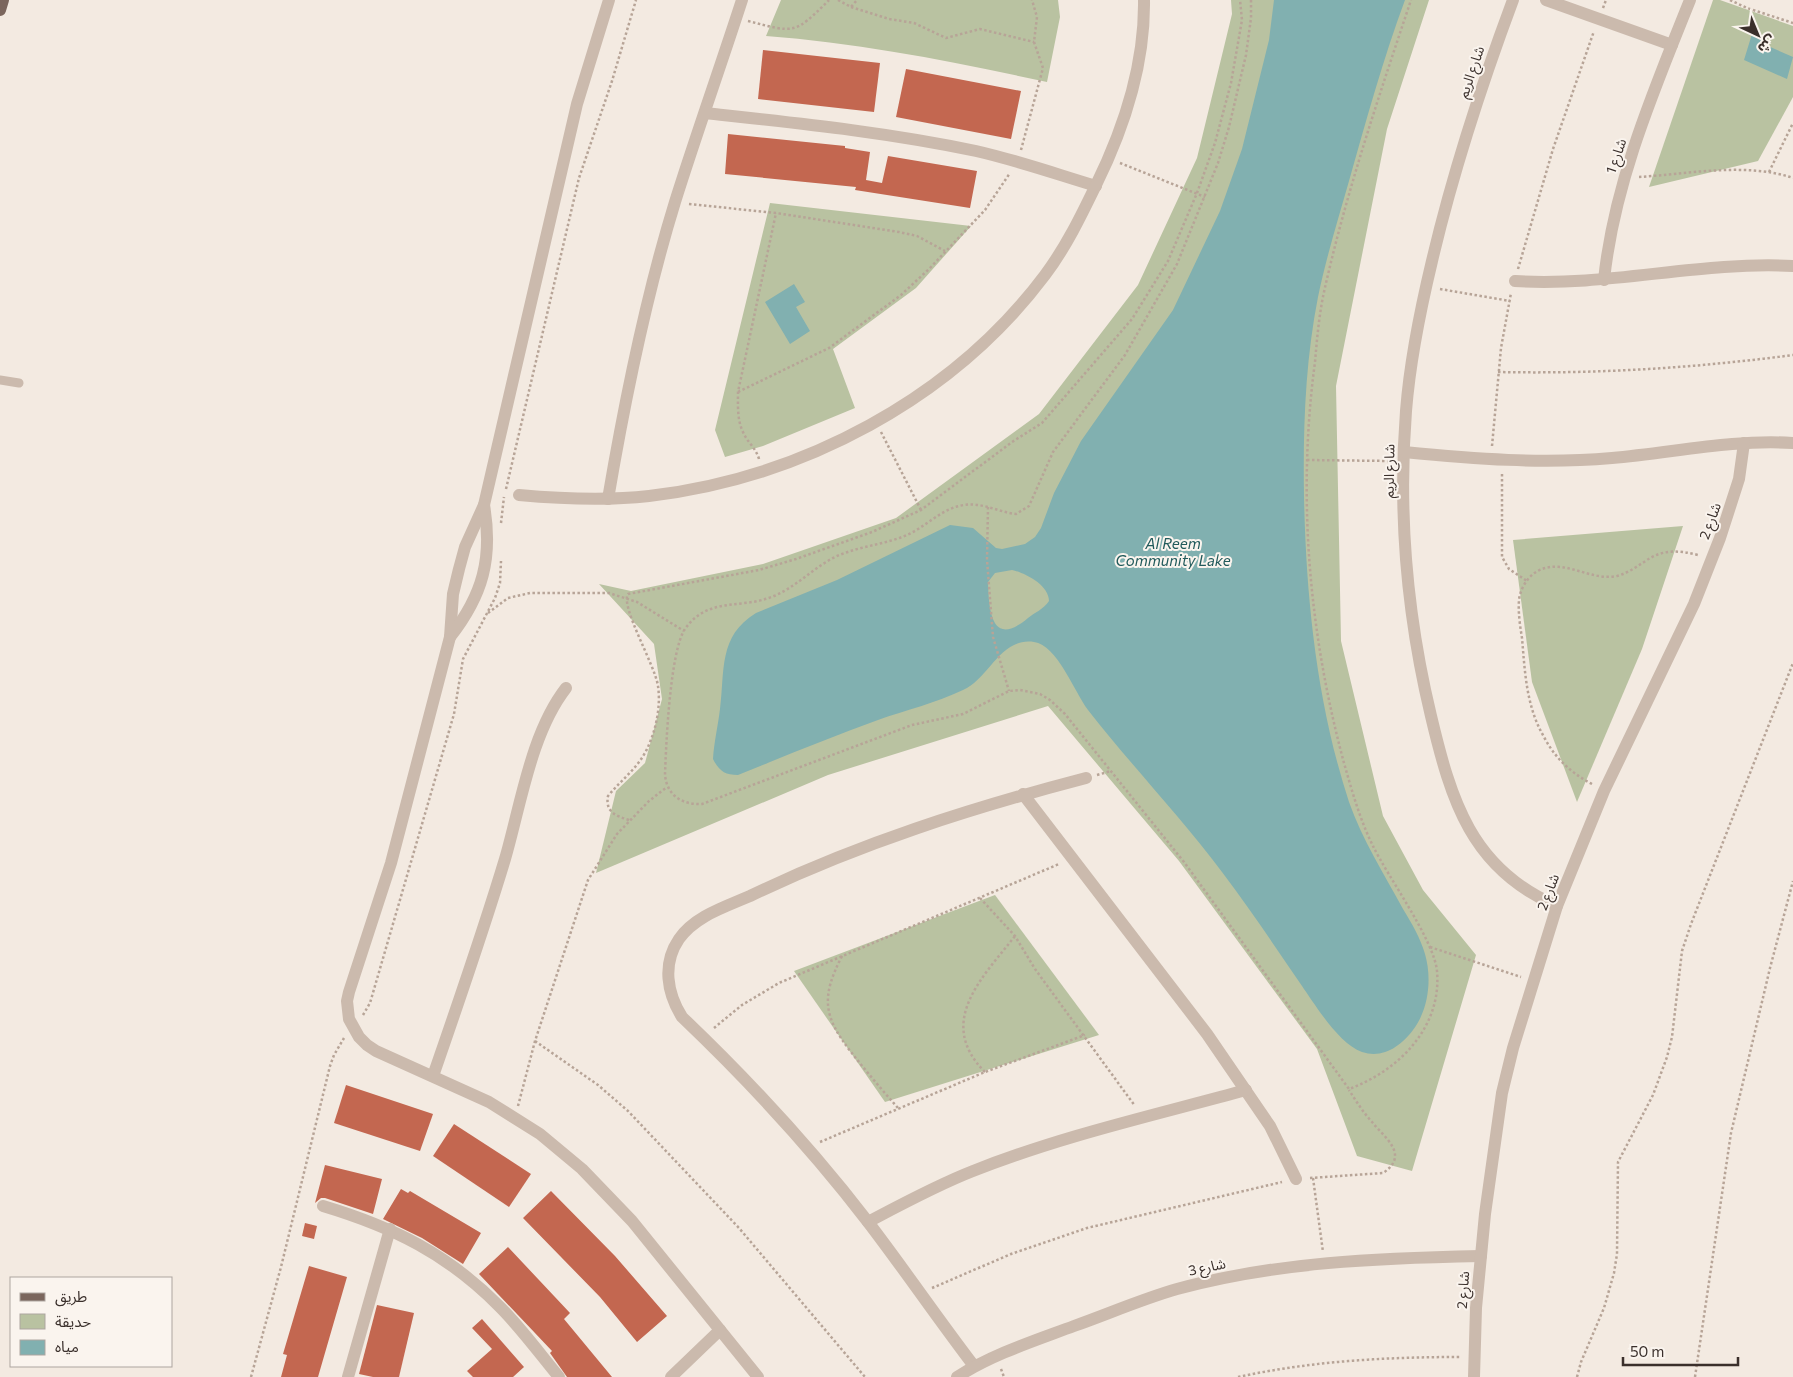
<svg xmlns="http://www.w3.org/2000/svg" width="1793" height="1377" font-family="Commissioner,'Noto Sans Arabic',sans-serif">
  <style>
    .green { fill: #b9c2a1 }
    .water { fill: #81b0b0; fill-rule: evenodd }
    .building { fill: #c36750 }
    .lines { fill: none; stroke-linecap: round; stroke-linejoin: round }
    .path { stroke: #b7a497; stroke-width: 2.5; stroke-dasharray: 2.5 2.5; stroke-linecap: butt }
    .service { stroke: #cbbaad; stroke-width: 9 }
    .minor { stroke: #cbbaad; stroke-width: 12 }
    .primary { stroke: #7b665d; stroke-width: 12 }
    .labels { text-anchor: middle; stroke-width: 4; stroke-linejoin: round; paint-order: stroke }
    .street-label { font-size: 14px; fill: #3a2f2b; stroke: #faf4ee }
    .water-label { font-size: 15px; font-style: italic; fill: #215a5b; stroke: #faf4ee }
  </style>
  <rect width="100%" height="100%" fill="#f3eae1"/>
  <!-- green -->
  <g class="green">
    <path d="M 781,0 L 1058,0 L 1060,17 L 1047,82 C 954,62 861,43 766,36 Z"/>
    <path d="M 1231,0 L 1429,0 L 1387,129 L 1336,386 L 1341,641 L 1383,816 L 1423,890 L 1476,955 L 1412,1171 L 1357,1156 L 1317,1049 L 1179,861 L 1048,706 L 828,775 L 596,873 L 616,791 L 645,763 L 662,699 L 654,644 L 599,584 L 631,591 L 763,564 L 896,518 L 1039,414 L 1138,285 L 1197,158 L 1232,14 Z"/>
    <path d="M 1713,0 L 1720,0 L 1793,26 L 1793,97 L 1758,161 L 1649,187 Z"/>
    <path d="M 770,203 L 971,226 L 916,288 L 833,349 L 855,408 L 763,446 L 725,457 L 715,430 Z"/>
    <path d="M 1683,526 L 1642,649 L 1577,802 L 1532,682 L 1513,540 Z"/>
    <path d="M 995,895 L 1099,1035 L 885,1102 L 794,971 Z"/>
  </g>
  <!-- water -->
  <g class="water">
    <path d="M 1274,0 L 1405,0 C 1383,59 1366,121 1349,181 C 1338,220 1326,258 1318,297 C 1305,363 1303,430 1304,496 C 1306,599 1317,704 1349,802 C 1362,839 1384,874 1403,909 C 1412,924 1420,937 1425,954 C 1432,978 1429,1009 1413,1030 C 1401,1046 1383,1059 1362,1052 C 1339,1044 1316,1006 1302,986 C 1276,948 1250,909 1222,872 C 1180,816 1131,765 1088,710 C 1074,691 1057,645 1034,642 C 1000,637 990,678 963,690 C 936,703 906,710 878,720 C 831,737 785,756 738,775 C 725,775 719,771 713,759 C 714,742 718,726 720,709 C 725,671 718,636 756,613 L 837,580 L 950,525 L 973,528 L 996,548 L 1002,549 L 1025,544 L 1035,537 L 1041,528 L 1054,493 L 1081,441 L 1173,310 L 1220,211 L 1242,149 L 1269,40 ZM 1012,570 C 1025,573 1049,585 1049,601 C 1044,609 1034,613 1028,618 C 991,649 989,610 988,582 L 995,573 Z"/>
    <path d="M 1752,34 L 1770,41 L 1768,46 L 1793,57 L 1787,79 L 1744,60 Z"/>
    <path d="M 794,284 L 805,302 L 796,307 L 810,331 L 790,344 L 765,302 Z"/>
  </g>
  <!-- building -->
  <g class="building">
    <path d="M 763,50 L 880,63 L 874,112 L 758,99 Z"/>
    <path d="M 906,69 L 1021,91 L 1011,139 L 896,117 Z"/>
    <path d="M 728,134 L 845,146 L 845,148 L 870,152 L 866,180 L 882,183 L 888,156 L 977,171 L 970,208 L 855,190 L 856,187 L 725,174 Z"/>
    <path d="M 346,1085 L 433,1114 L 420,1151 L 334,1123 Z"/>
    <path d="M 454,1124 L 531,1174 L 509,1207 L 433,1156 Z"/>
    <path d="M 325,1165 L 382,1179 L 373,1214 L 325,1198 L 321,1198 L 315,1203 Z"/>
    <path d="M 401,1189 L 408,1193 L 410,1191 L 481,1233 L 463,1264 L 422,1238 L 383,1219 Z"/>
    <path d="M 551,1191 L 615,1256 L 667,1316 L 637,1342 L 600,1297 L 523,1218 Z"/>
    <path d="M 305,1223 L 317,1226 L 314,1239 L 302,1236 Z"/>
    <path d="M 508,1247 L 570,1313 L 564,1319 L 612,1377 L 567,1377 L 550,1353 L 552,1351 L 479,1274 Z"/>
    <path d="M 309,1266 L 347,1277 L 318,1377 L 281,1377 L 287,1355 L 283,1354 Z"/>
    <path d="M 377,1305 L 414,1313 L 399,1377 L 373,1377 L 359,1374 Z"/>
    <path d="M 482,1319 L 524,1367 L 513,1377 L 473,1377 L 467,1371 L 492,1349 L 472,1328 Z"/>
  </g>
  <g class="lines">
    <!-- path -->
    <g class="path">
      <path d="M 838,0 L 851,7 L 857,0"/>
      <path d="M 1251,0 L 1251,18 L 1246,55 L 1229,127 L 1218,163 L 1177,264 L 1125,355 L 1053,452 L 1029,506 L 1016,514 C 998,512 982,502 964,505 C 942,508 927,526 907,535 C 884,545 858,546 835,557 C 813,568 796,587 774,596 C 741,610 708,596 685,629 C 670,651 666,745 665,775 C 667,796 683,805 702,804 L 912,725 L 963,714 L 1009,691 L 1020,690 L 1040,694 L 1050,700 L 1065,714 L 1184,862 L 1349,1089 C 1398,1071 1442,1028 1437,971 C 1434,940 1388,877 1373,846 C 1360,820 1352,791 1344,763 C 1309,633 1297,496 1315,362 C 1317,339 1319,315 1324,292 C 1346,193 1379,96 1411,0"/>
      <path d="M 1730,0 L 1747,8 L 1793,23"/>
      <path d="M 851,7 L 889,19 L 914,23 L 946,38 L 980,29 L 1034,42"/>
      <path d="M 1603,8 L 1606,0"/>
      <path d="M 748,21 C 795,33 794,35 829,0"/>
      <path d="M 1021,150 L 1043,68 L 1034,42 L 1037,17 L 1032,0"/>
      <path d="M 1120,163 L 1205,197"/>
      <path d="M 1769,172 L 1793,123"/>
      <path d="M 1639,177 C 1687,174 1747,162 1793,178"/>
      <path d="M 689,204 L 776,213 L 899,232 L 917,236 L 945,251"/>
      <path d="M 1518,269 L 1553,149 L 1594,31"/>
      <path d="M 1440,289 L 1510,301"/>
      <path d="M 1498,372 C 1597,374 1695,368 1793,355"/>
      <path d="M 738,392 L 829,348 L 901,295 L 929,269 L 985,210 L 1010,173"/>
      <path d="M 881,432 L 921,510"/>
      <path d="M 1492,446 L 1501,348 L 1511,293"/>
      <path d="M 759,459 C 756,448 747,442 743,432 C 737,420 738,405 738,392 L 776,213"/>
      <path d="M 1307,460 L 1390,461"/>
      <path d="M 1502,474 L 1502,557 L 1509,569 L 1527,581"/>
      <path d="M 506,489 L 579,178 L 612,81 L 636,0"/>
      <path d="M 988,507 L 987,560 L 993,637 L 1009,691"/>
      <path d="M 501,523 L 504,497"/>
      <path d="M 488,613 L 508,598 L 530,593 L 609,593 L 637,602 L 684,631"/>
      <path d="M 1097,775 L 1111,771"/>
      <path d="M 1592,784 C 1571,773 1555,758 1544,737 C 1526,706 1525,672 1522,638 C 1520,626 1518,612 1519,600 C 1520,590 1526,580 1533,574 C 1560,554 1588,582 1617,576 C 1628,573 1636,567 1644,562 C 1662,549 1678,550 1698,555"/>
      <path d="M 629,820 C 616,816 605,812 608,796 C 621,780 638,768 647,749 C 656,730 661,707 658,686 C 655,665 620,606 628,594 L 759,570 L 796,559 L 872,532 L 921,510 L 1012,442 L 1042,423 L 1132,319 L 1168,261 L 1197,193 L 1215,143 L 1231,83 L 1242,20 L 1240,0"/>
      <path d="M 980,898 L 1015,936 L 1035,969 L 1135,1106"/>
      <path d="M 1430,947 L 1521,977"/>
      <path d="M 842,956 C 821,997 823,1016 851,1052 C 866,1071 882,1090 898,1108"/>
      <path d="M 363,1015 L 370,1003 L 454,714 L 463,659 L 495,598 L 500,583 L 501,561"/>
      <path d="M 714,1028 L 742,1005 L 779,983 L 1059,864"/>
      <path d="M 535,1041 L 598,1085 L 628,1111 L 739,1228 L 865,1377"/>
      <path d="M 985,1072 C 935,1022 983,977 1015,936"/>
      <path d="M 518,1106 L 535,1041 L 588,880 L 617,834 L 649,801 L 667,787"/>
      <path d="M 820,1142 L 985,1072 L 1085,1035"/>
      <path d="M 1310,1178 L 1383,1173 C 1410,1155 1385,1138 1372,1122 C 1363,1112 1356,1101 1349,1090"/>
      <path d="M 1313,1178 L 1323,1252"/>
      <path d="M 932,1288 L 1011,1254 L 1087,1228 L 1282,1182"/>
      <path d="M 1001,1369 L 1004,1377"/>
      <path d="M 251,1377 L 281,1267 L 330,1066 L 334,1055 L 344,1038"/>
      <path d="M 1238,1377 C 1312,1361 1386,1357 1461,1357"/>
      <path d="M 1577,1377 L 1581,1362 L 1604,1308 L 1614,1273 L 1617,1254 L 1618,1162 L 1653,1095 L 1667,1057 L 1672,1037 L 1682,951 L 1691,924 L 1793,663"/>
      <path d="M 1695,1377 L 1731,1133 L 1770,968 L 1793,881"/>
    </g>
    <!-- service -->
    <path class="service" d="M 0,380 L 19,383"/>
    <!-- minor -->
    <g class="minor">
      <path d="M 609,0 L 577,104 L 484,505 L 465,547 L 459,569 L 453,594 L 450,637 L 391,863 L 349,992 L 347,1001 L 349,1019 L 359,1037 L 367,1045 L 376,1051 L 489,1102 L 540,1134 L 582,1169 L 632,1221 L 758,1377"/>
      <path d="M 1513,0 C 1481,86 1453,172 1432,261 C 1420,311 1410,360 1406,411 C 1398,513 1407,616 1431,716 C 1451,800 1471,869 1557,906"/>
      <path d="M 1546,0 L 1672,45"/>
      <path d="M 705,113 C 796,123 886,132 976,151 C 1016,160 1056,174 1096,186"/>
      <path d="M 1604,280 C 1614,183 1654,90 1690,0"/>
      <path d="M 1515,281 C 1608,287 1699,261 1793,266"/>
      <path d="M 1404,452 C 1474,459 1542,464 1612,458 C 1672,453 1732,439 1793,443"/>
      <path d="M 519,495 C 563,499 605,501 649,496 C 802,478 952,399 1045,275 C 1066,247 1081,216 1096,185 C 1124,128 1145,64 1144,0"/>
      <path d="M 608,499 C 625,399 645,299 675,202 C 696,135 720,68 742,0"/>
      <path d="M 450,637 C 483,595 493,558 484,505"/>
      <path d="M 1023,794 L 1207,1034 L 1270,1126 L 1296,1179"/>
      <path d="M 433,1076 C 458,1004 483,932 505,859 C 521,804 531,733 566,688"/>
      <path d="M 323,1206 C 393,1227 448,1254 500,1307 C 521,1328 540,1354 559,1377"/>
      <path d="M 868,1222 C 902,1204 937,1185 973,1171 C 1061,1136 1155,1115 1246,1090"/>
      <path d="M 974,1366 C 938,1319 904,1269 868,1222 C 812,1149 748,1080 682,1017 C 667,993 662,964 679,939 C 695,916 725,907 750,896 C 858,844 971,808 1086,778"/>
      <path d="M 348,1377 L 390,1229"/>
      <path d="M 671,1377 L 720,1330"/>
      <path d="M 957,1377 C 993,1354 1034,1341 1074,1326 C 1108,1314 1142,1299 1177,1289 C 1276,1262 1379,1258 1481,1256"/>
      <path d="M 1474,1377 L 1476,1308 L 1485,1214 L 1502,1093 L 1513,1048 L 1557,906 L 1604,791 L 1694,604 L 1720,538 L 1739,479 L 1744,443"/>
    </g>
    <!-- primary -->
    <path class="primary" d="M 0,10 L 3,0"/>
  </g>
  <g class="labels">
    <!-- street labels -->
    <g class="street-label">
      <text transform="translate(1471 72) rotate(-71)" y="5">شارع الريم</text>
      <text transform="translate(1616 156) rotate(-71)" y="5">شارع 1</text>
      <text transform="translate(1389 471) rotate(-89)" y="5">شارع الريم</text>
      <text transform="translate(1710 521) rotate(-70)" y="5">شارع 2</text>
      <text transform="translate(1548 892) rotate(-69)" y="5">شارع 2</text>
      <text transform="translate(1207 1267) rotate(-12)" y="5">شارع 3</text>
      <text transform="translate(1463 1290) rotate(-86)" y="5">شارع 2</text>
    </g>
    <!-- water labels -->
    <g class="water-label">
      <text x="1173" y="549">Al Reem<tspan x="1173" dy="17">Community Lake</tspan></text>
    </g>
  </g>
  <!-- legend -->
  <rect x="10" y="1277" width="162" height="90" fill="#faf4ee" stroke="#ada5a0"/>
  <rect x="20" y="1293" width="25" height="8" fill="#7b665d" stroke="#ada5a0"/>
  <text x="55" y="1302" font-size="15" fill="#3a2f2b">طريق</text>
  <rect x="20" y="1314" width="25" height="15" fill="#b9c2a1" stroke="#ada5a0"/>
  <text x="55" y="1327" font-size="15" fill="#3a2f2b">حديقة</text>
  <rect x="20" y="1340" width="25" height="15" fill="#81b0b0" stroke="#ada5a0"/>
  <text x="55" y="1352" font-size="15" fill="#3a2f2b">مياه</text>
  <!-- north arrow -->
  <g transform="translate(1758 35) rotate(136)" stroke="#faf4ee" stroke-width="4" paint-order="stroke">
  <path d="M0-4L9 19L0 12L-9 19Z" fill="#3a2f2b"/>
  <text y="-8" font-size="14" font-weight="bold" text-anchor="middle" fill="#3a2f2b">ش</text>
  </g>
  <!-- scale -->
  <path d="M1623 1357v8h115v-8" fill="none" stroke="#3a2f2b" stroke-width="2.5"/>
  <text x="1630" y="1357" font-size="15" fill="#3a2f2b" stroke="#faf4ee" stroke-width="4" paint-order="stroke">50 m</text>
</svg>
